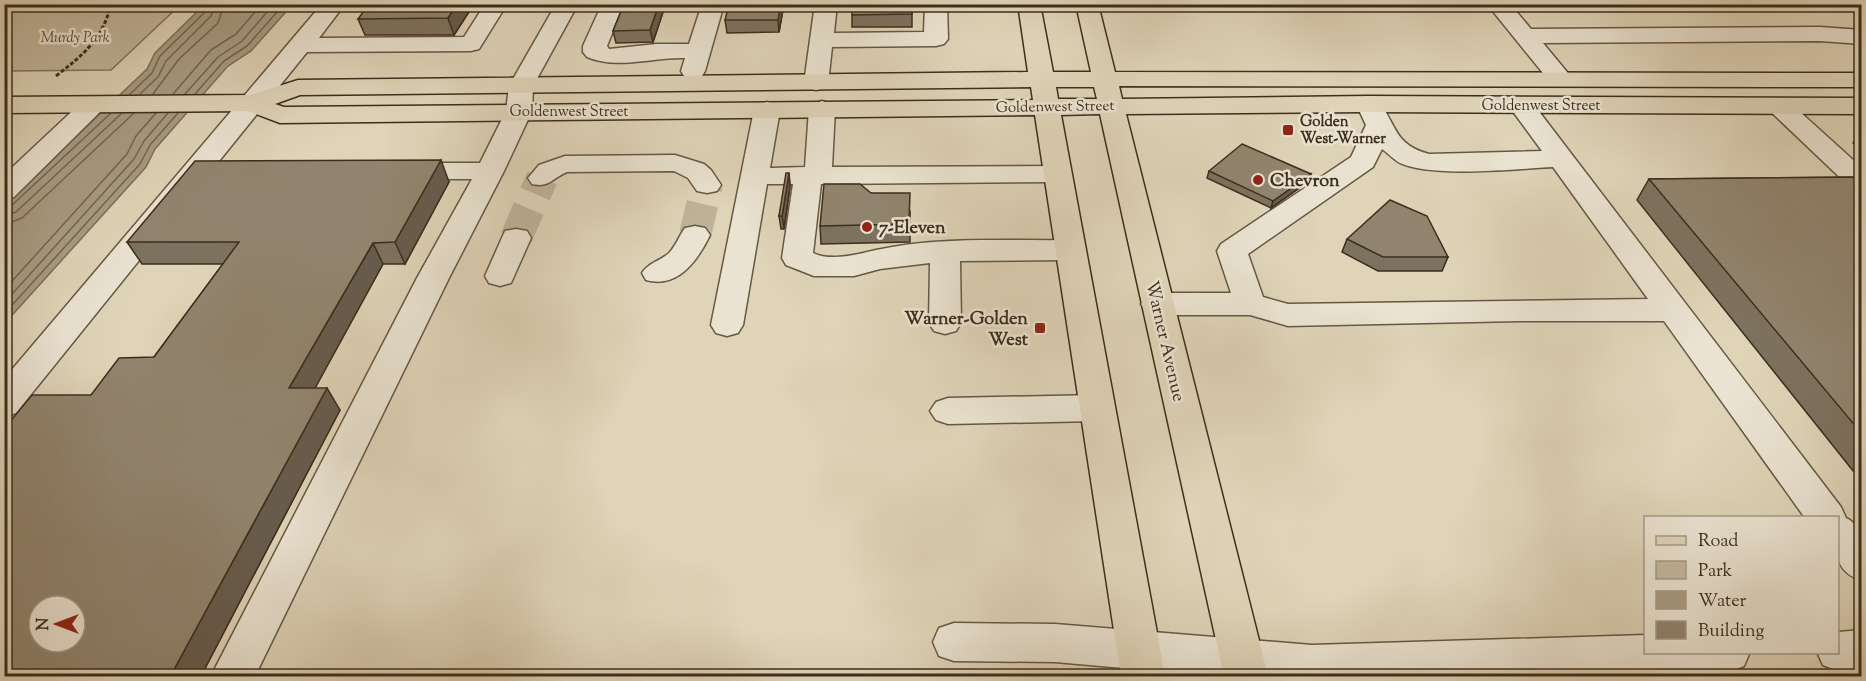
<svg xmlns="http://www.w3.org/2000/svg" width="1866" height="681" font-family="'Sorts Mill Goudy',serif">
  <style>
    .green { fill: #c3b89e; stroke: #80735e; stroke-width: 1.5 }
    .water { fill: #a89c83; stroke: #7d705a; stroke-width: 1.5 }
    .lines { fill: none; stroke-linecap: round; stroke-linejoin: round }
    .shore { stroke: #726550; stroke-width: 1.5 }
    .minor-tunnel { stroke: #beb399; stroke-width: 32; stroke-dasharray: 32 16; stroke-linecap: butt }
    .minor-casing { stroke: #655844; stroke-width: 3 }
    .major-casing { stroke: #3c2e1d; stroke-width: 3 }
    .path { stroke: #3c2e1d; stroke-width: 3; stroke-dasharray: 4 2; stroke-linecap: butt }
    .minor { fill: #eae3d1; fill-rule: evenodd }
    .major { fill: #dfd4b8; fill-rule: evenodd }
    .wall { fill: #7d725f; stroke: #3c2e1d; stroke-width: 1.5 }
    .shaded-wall { fill: #665c4d; stroke: #3c2e1d; stroke-width: 1.5 }
    .building { fill: #91846e; stroke: #3c2e1d; stroke-width: 1.5; fill-rule: evenodd }
    .poi-dot { fill: #8f2418; stroke: #eae3d1; stroke-width: 2 }
    .labels { text-anchor: middle; stroke-width: 5; stroke-linejoin: round; paint-order: stroke }
    .far-park-label { font-size: 15px; font-style: italic; fill: #574a37; stroke: #eae3d1 }
    .far-street-label { font-size: 15px; fill: #3c2e1d; stroke: #eae3d1 }
    .far-poi-label { font-size: 15px; font-weight: bold; fill: #3c2e1d; stroke: #eae3d1; text-anchor: start }
    .poi-label { font-size: 18px; font-weight: bold; fill: #3c2e1d; stroke: #eae3d1; text-anchor: start }
    .street-label { font-size: 18px; fill: #3c2e1d; stroke: #eae3d1 }
  </style>
  <rect width="100%" height="100%" fill="#dfd4b8"/>
  <filter id="stains"><feTurbulence type="fractalNoise" baseFrequency=".00333" numOctaves="4"/><feColorMatrix values="0 0 0 0 .2 0 0 0 0 .09 0 0 0 0 .02 0 0 0 .5 -.17"/></filter>
  <radialGradient id="worn" r=".72"><stop offset=".6" stop-color="#630" stop-opacity="0"/><stop offset="1" stop-color="#630" stop-opacity=".3"/></radialGradient>
  <!-- green -->
  <path class="green" d="M 5,4 L 180,4 L 180,5 L 111,70 L 5,71 Z"/>
  <!-- water -->
  <path class="water" d="M 204,5 L 292,5 L 251,51 L 228,66 L 155,149 L 146,167 L 5,323 L 5,204 L 147,69 L 155,53 Z"/>
  <g class="lines">
    <!-- shore -->
    <g class="shore">
      <path d="M 130,94 L 152,73 L 160,56 L 206,11 L 208,4"/>
      <path d="M 140,94 L 158,77 L 166,61 L 211,16 L 215,4"/>
      <path d="M 153,94 L 179,59 L 218,23 L 224,4"/>
      <path d="M 173,94 L 211,50 L 236,34 L 262,4"/>
      <path d="M 185,94 L 218,57 L 242,41 L 274,4"/>
      <path d="M 195,94 L 224,61 L 247,46 L 284,4"/>
      <path d="M 4,208 L 11,206 L 110,114"/>
      <path d="M 4,216 L 16,212 L 121,114"/>
      <path d="M 4,225 L 22,218 L 134,113"/>
      <path d="M 4,290 L 127,154 L 136,136 L 156,113"/>
      <path d="M 4,303 L 134,159 L 144,141 L 168,113"/>
      <path d="M 4,314 L 140,164 L 150,145 L 178,113"/>
    </g>
    <!-- minor-tunnel -->
    <g class="minor-tunnel">
      <path d="M 695,235 L 707,185"/>
      <path d="M 516,238 L 542,178"/>
    </g>
    <defs>
      <g id="minor">
        <path d="M 322,4 L 345,4 L 319,38 L 464,37 L 485,4 L 507,4 L 479,49 L 471,51 L 307,52 L 16,413 L 4,417 L 4,379 Z"/>
        <path d="M 556,4 L 578,4 L 533,86 L 532,111 L 504,171 L 449,278 L 255,676 L 211,676 L 417,278 L 472,179 L 399,179 L 389,177 L 385,171 L 389,165 L 399,163 L 480,163 L 506,111 L 509,86 Z"/>
        <path d="M 602,4 L 624,4 L 607,46 L 609,49 L 656,44 L 689,44 L 702,4 L 724,4 L 705,71 L 702,76 L 693,78 L 684,76 L 681,71 L 685,58 C 652,57 618,70 587,57 L 583,52 L 583,46 Z"/>
        <path d="M 815,4 L 837,4 L 834,33 L 924,32 L 925,4 L 947,4 L 948,39 L 944,44 L 936,46 L 832,47 L 828,83 L 825,88 L 816,90 L 807,88 L 804,83 Z"/>
        <path d="M 1487,4 L 1510,4 L 1531,29 L 1820,27 L 1862,30 L 1862,44 L 1820,41 L 1543,43 L 1572,78 L 1569,83 L 1560,85 L 1551,83 Z"/>
        <path d="M 93,97 L 102,100 L 106,105 L 102,110 L 14,197 L 4,199 L 4,175 L 84,100 Z"/>
        <path d="M 1522,98 L 1531,101 L 1841,507 L 1846,518 C 1866,526 1862,562 1862,581 C 1829,569 1838,547 1838,518 L 1805,518 L 1664,321 L 1519,321 L 1288,326 L 1250,315 L 1157,315 L 1146,312 L 1141,304 L 1146,296 L 1157,293 L 1231,293 L 1217,251 L 1221,244 L 1351,157 L 1366,125 L 1358,108 L 1362,103 L 1371,100 L 1380,103 C 1397,127 1395,145 1429,154 L 1542,151 L 1509,106 L 1513,101 ZM 1382,149 C 1388,153 1394,160 1400,163 C 1432,178 1516,169 1553,167 L 1648,299 L 1288,304 L 1263,297 L 1248,254 L 1373,167 Z"/>
        <path d="M 1779,98 L 1788,101 L 1862,168 L 1862,191 L 1852,189 L 1770,111 L 1766,106 L 1770,101 Z"/>
        <path d="M 822,101 L 831,104 L 835,109 L 832,167 L 1057,166 L 1067,168 L 1071,174 L 1067,180 L 1057,182 L 821,184 L 813,253 C 832,262 857,254 876,250 C 939,236 1006,241 1070,240 L 1081,243 L 1085,250 L 1081,257 L 1070,260 L 960,261 L 961,323 L 956,331 L 945,334 L 934,331 L 929,323 L 930,263 L 880,269 L 854,276 L 814,276 L 786,265 L 782,258 L 793,184 L 767,184 L 743,325 L 738,333 L 727,336 L 716,333 L 711,325 L 754,110 L 758,105 L 767,102 L 776,105 L 780,110 L 770,168 L 805,167 L 809,109 L 813,104 Z"/>
        <path d="M 675,155 L 704,164 L 711,170 L 721,185 L 717,191 L 707,193 L 697,191 L 688,178 L 674,171 L 567,172 C 552,178 550,188 532,184 L 528,178 L 539,165 L 565,156 Z"/>
        <path d="M 695,226 L 705,228 L 710,235 C 698,260 678,289 646,280 L 642,273 C 648,263 660,261 669,253 C 676,246 679,236 685,228 Z"/>
        <path d="M 516,229 L 527,231 L 531,238 L 511,283 L 500,286 L 489,283 L 485,276 L 505,231 Z"/>
        <path d="M 1097,395 L 1109,399 L 1115,408 L 1109,417 L 1097,421 L 948,424 L 936,420 L 930,411 L 936,402 L 948,398 Z"/>
        <path d="M 954,623 L 1055,624 L 1312,645 L 1646,635 L 1646,652 L 1750,652 L 1744,666 L 1729,672 L 1579,676 L 1215,676 L 1055,662 L 954,661 L 939,656 L 933,642 L 939,628 Z"/>
        <path d="M 1862,630 L 1862,670 L 1838,671 L 1823,665 L 1817,652 L 1838,652 L 1838,632 Z"/>
      </g>
      <path id="major" d="M 1018,4 L 1040,4 L 1053,72 L 1091,72 L 1076,4 L 1098,4 L 1115,72 L 1862,73 L 1862,87 L 1119,86 L 1122,99 L 1368,96 L 1862,98 L 1862,114 L 1368,112 L 1126,114 L 1268,676 L 1224,676 L 1100,114 L 1061,115 L 1165,676 L 1121,676 L 1035,115 L 280,123 L 248,111 L 4,113 L 4,97 L 250,95 L 298,80 L 1028,72 ZM 1031,87 L 1033,100 L 284,107 L 275,104 L 300,95 ZM 1056,87 L 1094,87 L 1097,99 L 1058,99 Z"/>
    </defs>
    <!-- minor casing -->
    <use href="#minor" class="minor-casing"/>
    <!-- major casing -->
    <use href="#major" class="major-casing"/>
    <!-- path -->
    <path class="path" d="M 56,76 C 83,55 103,39 111,4"/>
    <!-- minor -->
    <use href="#minor" class="minor"/>
    <!-- major -->
    <use href="#major" class="major"/>
  </g>
  <!-- wall -->
  <g class="wall">
    <path d="M 474,4 L 454,35 L 365,35 L 358,19 Z"/>
    <path d="M 624,4 L 664,4 L 665,6 L 653,42 L 616,43 L 613,31 Z"/>
    <path d="M 784,4 L 779,32 L 727,33 L 725,20 Z"/>
    <path d="M 912,4 L 912,27 L 852,27 L 852,15 Z"/>
    <path d="M 1862,131 L 1862,151 L 1853,143 Z"/>
    <path d="M 1209,171 L 1309,181 L 1271,208 L 1207,178 Z"/>
    <path d="M 789,173 L 790,186 L 784,229 L 781,229 L 779,216 Z"/>
    <path d="M 1862,177 L 1862,482 L 1637,200 L 1649,179 Z"/>
    <path d="M 449,182 L 405,264 L 383,264 L 315,388 L 340,410 L 201,676 L 4,676 L 91,395 L 154,357 L 223,264 L 142,264 L 127,242 Z"/>
    <path d="M 871,193 L 910,211 L 910,242 L 821,244 L 820,226 Z"/>
    <path d="M 1347,239 L 1448,257 L 1442,271 L 1378,271 L 1342,252 Z"/>
  </g>
  <!-- shaded-wall -->
  <g class="shaded-wall">
    <path d="M 457,4 L 474,4 L 454,35 L 448,18 Z"/>
    <path d="M 659,4 L 664,4 L 665,6 L 653,42 L 650,30 Z"/>
    <path d="M 781,4 L 784,4 L 779,32 L 778,20 Z"/>
    <path d="M 441,160 L 449,182 L 405,264 L 395,242 Z"/>
    <path d="M 789,173 L 790,186 L 784,229 L 782,216 Z"/>
    <path d="M 1311,174 L 1309,181 L 1271,208 L 1273,201 Z"/>
    <path d="M 373,243 L 383,264 L 303,410 L 289,388 Z"/>
    <path d="M 327,388 L 340,410 L 201,676 L 172,676 L 171,675 Z"/>
    <path d="M 144,672 L 149,676 L 141,676 Z"/>
  </g>
  <!-- building -->
  <g class="building">
    <path d="M 369,4 L 457,4 L 448,18 L 358,19 Z"/>
    <path d="M 624,4 L 659,4 L 650,30 L 613,31 Z"/>
    <path d="M 729,4 L 781,4 L 778,20 L 725,20 Z"/>
    <path d="M 852,4 L 912,4 L 912,14 L 852,15 Z"/>
    <path d="M 1242,144 L 1311,174 L 1273,201 L 1209,171 Z"/>
    <path d="M 441,160 L 395,242 L 373,243 L 289,388 L 327,388 L 171,675 L 144,672 L 141,676 L 4,676 L 4,429 L 32,395 L 91,395 L 119,358 L 154,357 L 239,242 L 127,242 L 195,161 ZM 39,606 L 75,606 L 75,642 L 39,642 Z"/>
    <path d="M 786,173 L 789,173 L 782,216 L 779,216 Z"/>
    <path d="M 1862,177 L 1862,434 L 1649,179 Z"/>
    <path d="M 824,184 L 860,184 L 871,193 L 910,193 L 909,224 L 820,226 Z"/>
    <path d="M 1390,200 L 1427,216 L 1448,257 L 1383,257 L 1347,239 Z"/>
  </g>
  <!-- markers -->
  <g class="poi-dot">
    <rect x="1282" y="124" width="12" height="12" rx="3"/>
    <circle cx="1258" cy="180" r="6"/>
    <circle cx="867" cy="227" r="6"/>
    <rect x="1034" y="322" width="12" height="12" rx="3"/>
  </g>
  <g class="labels">
    <!-- far-park labels -->
    <g class="far-park-label">
      <text x="75" y="42">Murdy Park</text>
    </g>
    <!-- far-street labels -->
    <g class="far-street-label">
      <text x="1541" y="110">Goldenwest Street</text>
      <text transform="translate(1055 106) rotate(-1)" y="5">Goldenwest Street</text>
      <text x="569" y="116">Goldenwest Street</text>
    </g>
    <!-- far-poi labels -->
    <g class="far-poi-label">
      <text x="1300" y="126">Golden<tspan x="1300" dy="17">West-Warner</tspan></text>
    </g>
    <!-- poi labels -->
    <g class="poi-label">
      <text x="1270" y="186">Chevron</text>
      <text x="879" y="233">7-Eleven</text>
      <text x="1028" y="324" text-anchor="end">Warner-Golden<tspan x="1028" dy="21">West</tspan></text>
    </g>
    <!-- street labels -->
    <g class="street-label">
      <text transform="translate(1166 341) rotate(77)" y="6">Warner Avenue</text>
    </g>
  </g>
  <!-- margin -->
  <rect width="1866" height="681" fill="none" stroke="#dfd4b8" stroke-width="24"/>
  <rect x="6" y="6" width="1854" height="669" fill="none" stroke="#3c2e1d" stroke-width="3"/>
  <rect x="12" y="12" width="1842" height="657" fill="none" stroke="#3c2e1d" stroke-width="1.5"/>
  <!-- legend -->
  <rect x="1644" y="516" width="195" height="138" fill="#eae3d1" stroke="#a49b89" stroke-width="1.5"/>
  <rect x="1656" y="536" width="30" height="9" fill="#dfd4b8" stroke="#a49b89" stroke-width="1.5"/>
  <text x="1698" y="546" font-size="18" fill="#3c2e1d">Road</text>
  <rect x="1656" y="561" width="30" height="18" fill="#c3b89e" stroke="#a49b89" stroke-width="1.5"/>
  <text x="1698" y="576" font-size="18" fill="#3c2e1d">Park</text>
  <rect x="1656" y="591" width="30" height="18" fill="#a89c83" stroke="#a49b89" stroke-width="1.5"/>
  <text x="1698" y="606" font-size="18" fill="#3c2e1d">Water</text>
  <rect x="1656" y="621" width="30" height="18" fill="#91846e" stroke="#a49b89" stroke-width="1.5"/>
  <text x="1698" y="636" font-size="18" fill="#3c2e1d">Building</text>
  <!-- north arrow -->
  <g transform="translate(57 624) rotate(270)"><circle r="28" fill="#eae3d1" stroke="#a49b89" stroke-width="1.5"/>
  <path d="M0-4.5L10 22L0 15L-10 22Z" fill="#8f2418"/>
  <text y="-9" font-size="16" font-weight="bold" text-anchor="middle" fill="#3c2e1d">N</text>
  </g>
  <rect width="100%" height="100%" filter="url(#stains)"/>
  <rect width="100%" height="100%" fill="url(#worn)"/>
</svg>
